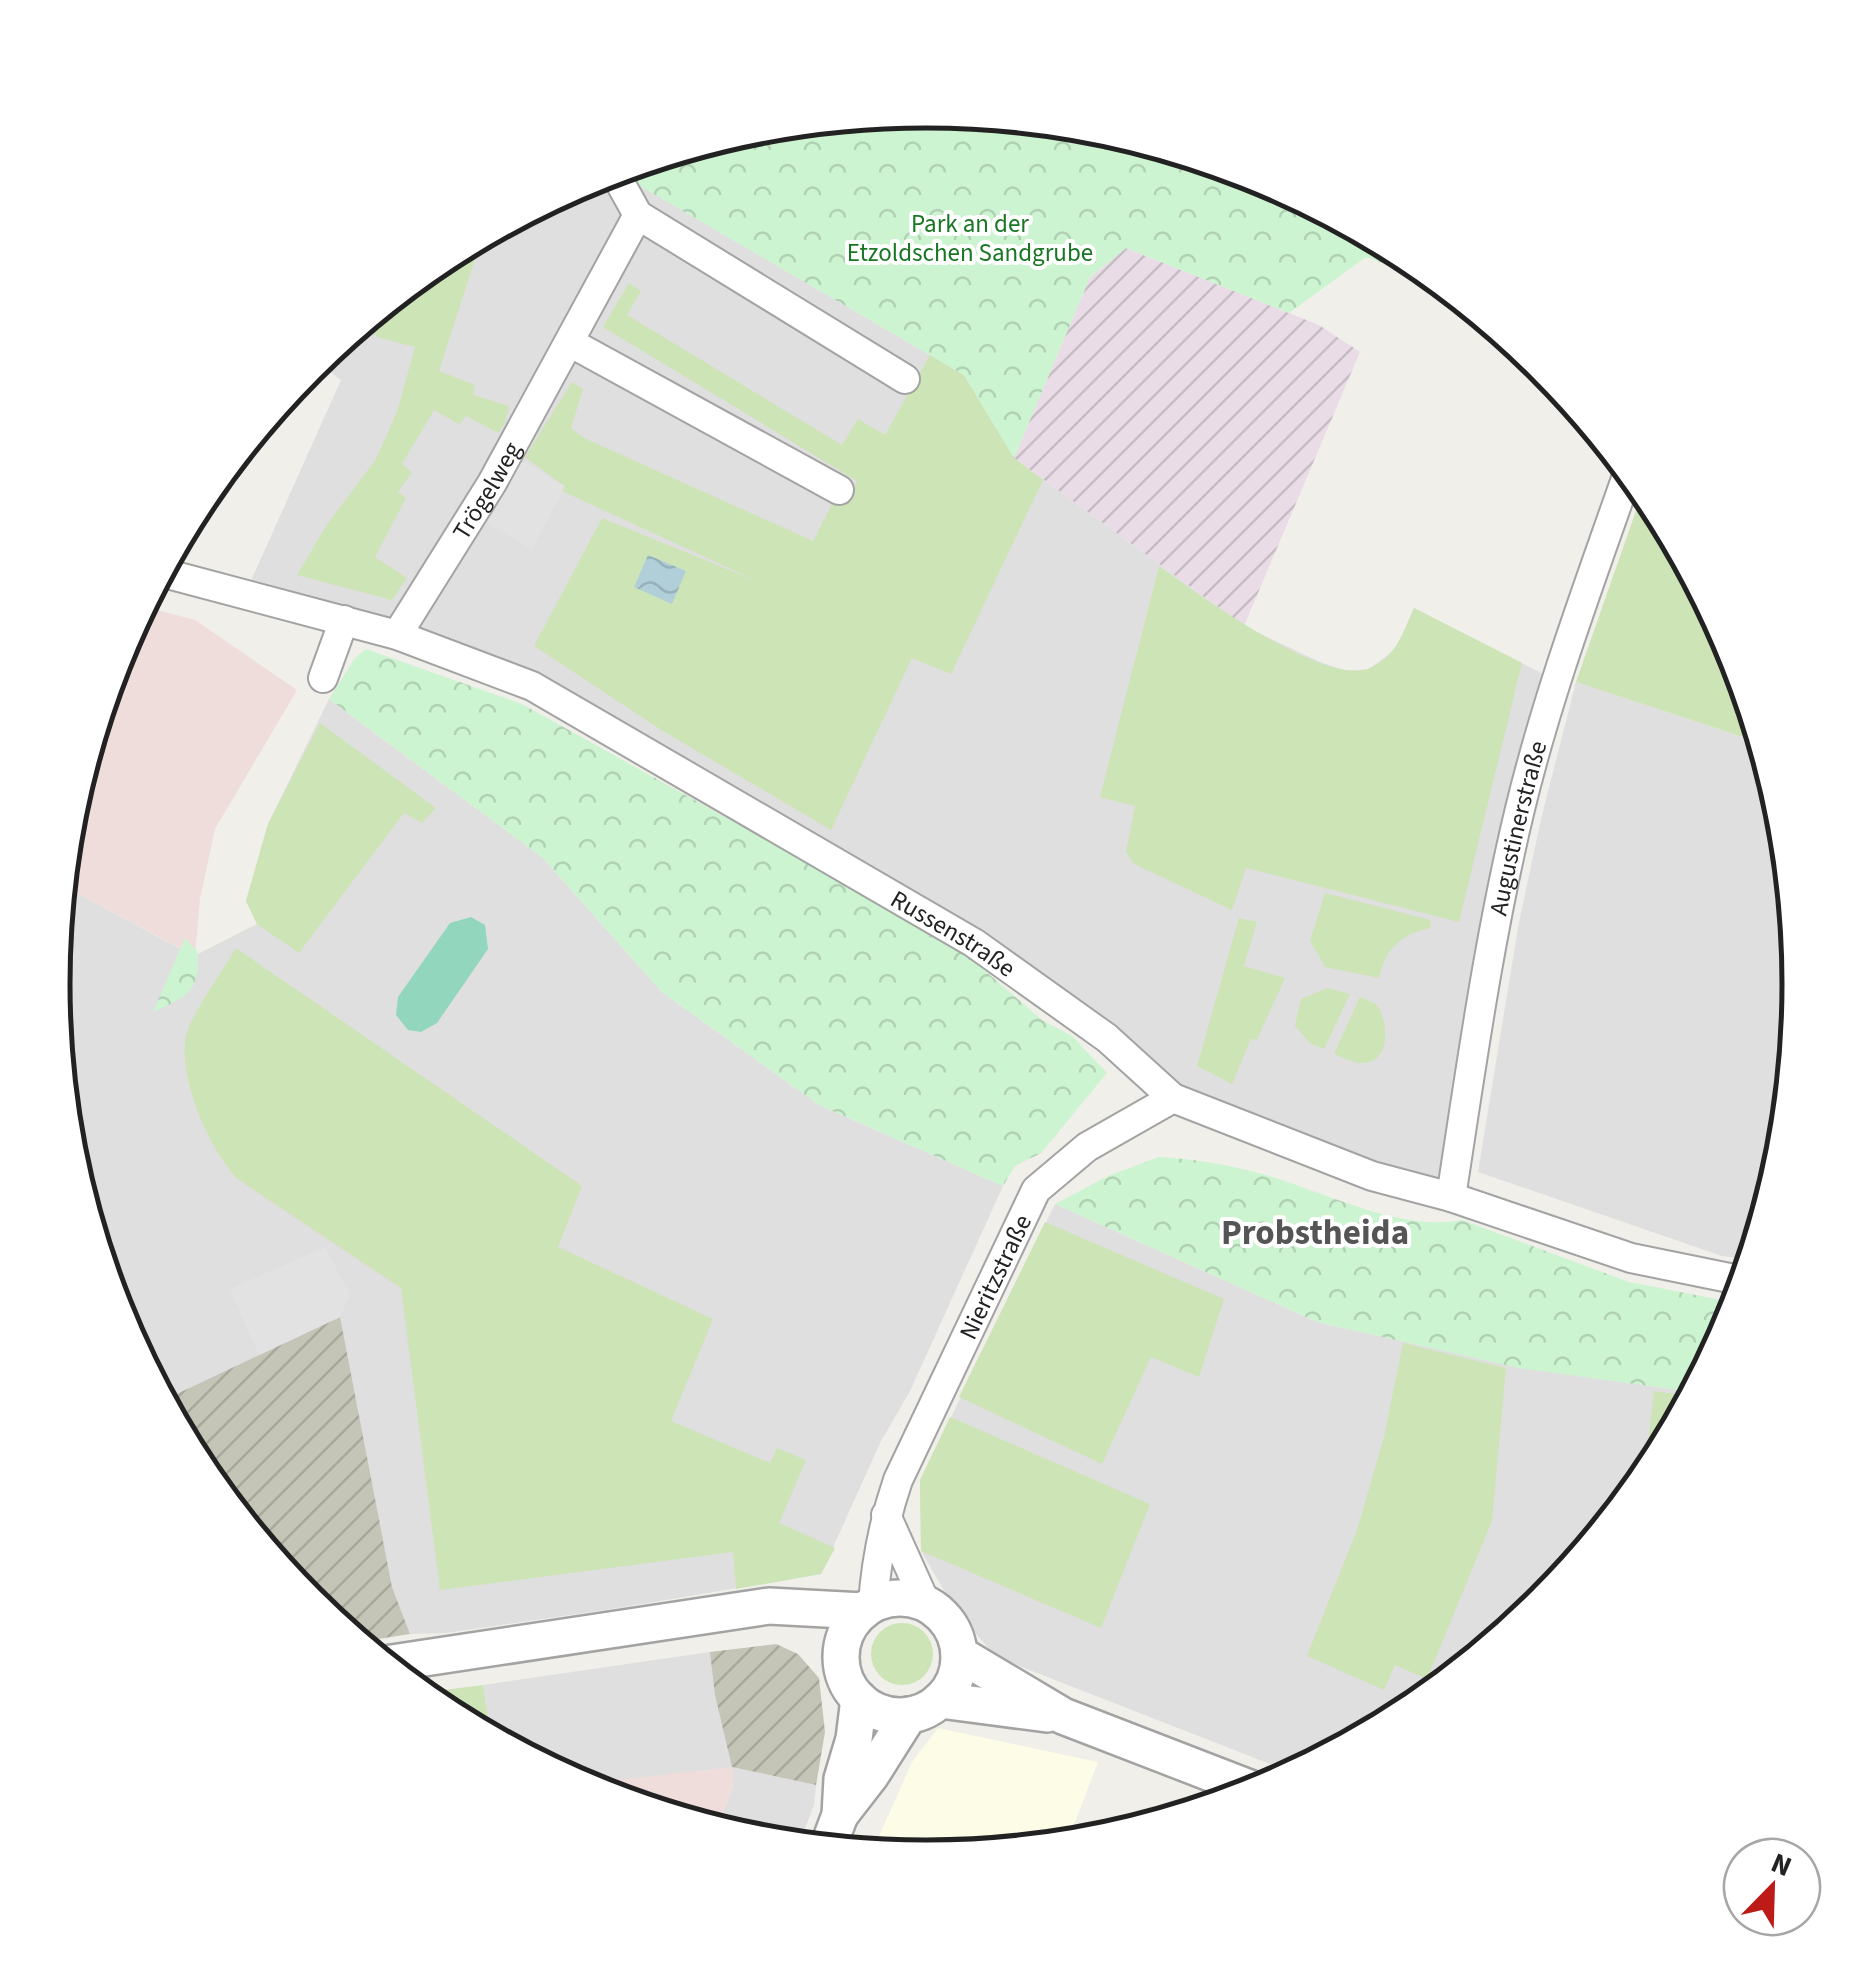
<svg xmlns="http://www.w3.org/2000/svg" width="1852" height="1967" font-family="'Source Sans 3',sans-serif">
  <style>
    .residential { fill: #e0dfdf }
    .commercial { fill: #efdddb }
    .industrial { fill: url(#industrial-furrows) }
    .education { fill: #fcfce7 }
    .construction { fill: url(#construction-furrows) }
    .grass { fill: #cce4b6 }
    .park { fill: url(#park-crowns) }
    .pitch { fill: #91d6bd }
    .parking { fill: #e2e2e2 }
    .water { fill: url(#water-waves) }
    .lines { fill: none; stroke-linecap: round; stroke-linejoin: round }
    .minor-casing { stroke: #a3a3a3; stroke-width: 32 }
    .tertiary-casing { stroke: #a3a3a3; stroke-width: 40 }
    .minor { stroke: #fff; stroke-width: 28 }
    .tertiary { stroke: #fff; stroke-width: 35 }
    .labels { text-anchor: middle; stroke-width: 8; stroke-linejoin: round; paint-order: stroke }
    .park-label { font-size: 25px; fill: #197623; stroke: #fff }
    .street-label { font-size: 25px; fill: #222; stroke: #fff }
    .district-label { font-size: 35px; font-weight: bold; fill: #555; stroke: #fff }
    .rim { fill: none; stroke: #222; stroke-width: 5 }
  </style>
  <defs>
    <pattern id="industrial-furrows" width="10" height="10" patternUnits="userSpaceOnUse" patternTransform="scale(2.5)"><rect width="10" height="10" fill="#e9dce6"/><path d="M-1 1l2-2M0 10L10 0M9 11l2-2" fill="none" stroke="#c8bcc5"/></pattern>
    <pattern id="construction-furrows" width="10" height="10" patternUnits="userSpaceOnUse" patternTransform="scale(2.5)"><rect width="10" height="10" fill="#c4c5b6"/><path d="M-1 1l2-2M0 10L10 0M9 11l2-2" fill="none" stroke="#a8a99c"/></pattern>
    <pattern id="park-crowns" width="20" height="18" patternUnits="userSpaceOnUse" patternTransform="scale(2.5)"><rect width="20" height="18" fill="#cdf4d1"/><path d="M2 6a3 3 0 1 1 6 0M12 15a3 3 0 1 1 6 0" fill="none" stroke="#b0d1b3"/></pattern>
    <pattern id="water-waves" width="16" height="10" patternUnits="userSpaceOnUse" patternTransform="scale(2.5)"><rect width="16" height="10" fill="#b0cfd9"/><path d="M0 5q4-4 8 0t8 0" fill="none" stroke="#97b1ba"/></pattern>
  </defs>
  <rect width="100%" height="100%" fill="#f1efea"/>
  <!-- residential -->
  <g class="residential">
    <path d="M 629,165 L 636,183 L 964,375 L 1014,458 L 1244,626 L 1320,662 L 1346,671 L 1369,669 L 1396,649 L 1414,608 L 1549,677 L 1447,1187 L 1179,1089 L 524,672 L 330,603 L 250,583 L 341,380 L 315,360 L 441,257 L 592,176 Z"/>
    <path d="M 1576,682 L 1761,743 L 1783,814 L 1799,984 L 1783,1154 L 1750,1260 L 1722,1256 L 1478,1172 L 1519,922 L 1542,815 Z"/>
    <path d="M 329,699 L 543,858 L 662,992 L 819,1105 L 1003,1186 L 910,1391 L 880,1443 L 821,1574 L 618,1608 L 446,1633 L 410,1634 L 392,1587 L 339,1318 L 166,1399 L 102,1263 L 69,1153 L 53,983 L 62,885 L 194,956 L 257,924 L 246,901 L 268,824 Z"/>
    <path d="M 1055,1204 L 1317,1322 L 1519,1367 L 1693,1392 L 1652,1469 L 1543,1602 L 1411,1710 L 1293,1773 L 996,1657 L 955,1609 L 921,1551 L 920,1481 Z"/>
    <path d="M 710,1652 L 732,1767 L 816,1785 L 814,1805 L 799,1844 L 755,1840 L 717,1829 L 734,1783 L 602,1783 L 606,1795 L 591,1790 L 491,1736 L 483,1685 Z"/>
  </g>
  <!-- commercial -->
  <g class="commercial">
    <path d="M 142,606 L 195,620 L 297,690 L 215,829 L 200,899 L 195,956 L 62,885 L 69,813 L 119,649 Z"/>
    <path d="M 732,1767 L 734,1783 L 717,1829 L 606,1795 L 601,1782 Z"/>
  </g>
  <!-- industrial -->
  <path class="industrial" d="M 1126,248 L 1319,325 L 1360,352 L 1244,626 L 1014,458 L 1090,277 Z"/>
  <!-- education -->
  <path class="education" d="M 938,1728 L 1098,1762 L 1067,1843 L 925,1857 L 872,1852 L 912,1762 Z"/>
  <!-- construction -->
  <g class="construction">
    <path d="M 340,1317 L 392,1587 L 410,1634 L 359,1642 L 308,1601 L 199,1468 L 166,1399 Z"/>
    <path d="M 776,1644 L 798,1654 L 819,1678 L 825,1732 L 816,1785 L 732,1767 L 715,1695 L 710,1652 Z"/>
  </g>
  <!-- grass -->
  <g class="grass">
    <path d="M 483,234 L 439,371 L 475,385 L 473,395 L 509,406 L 505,423 L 498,433 L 466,416 L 459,424 L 434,410 L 402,464 L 412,472 L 398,492 L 406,498 L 375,557 L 407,578 L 392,600 L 297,575 L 326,526 L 376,459 L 397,412 L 415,347 L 377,337 L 363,321 L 441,257 Z"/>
    <path d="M 629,283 L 641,291 L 627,315 L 842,445 L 858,419 L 885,435 L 930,355 L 964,375 L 1014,458 L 1043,480 L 951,674 L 912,658 L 831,830 L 663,731 L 534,646 L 602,518 L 759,582 L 562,491 L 564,486 L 525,457 L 572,382 L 583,389 L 571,428 L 584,438 L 813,541 L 834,500 L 845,505 L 857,481 L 603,327 Z"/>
    <path d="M 1644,488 L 1653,499 L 1733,650 L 1761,743 L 1576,682 Z"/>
    <path d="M 1159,566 C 1196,593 1326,688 1370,668 C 1396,657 1404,631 1414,608 L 1522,663 L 1459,922 L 1246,868 L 1232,910 L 1134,864 L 1126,852 L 1135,806 L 1100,797 Z"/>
    <path d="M 320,723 L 436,808 L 422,823 L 404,813 L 299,953 L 257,924 L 246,901 L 268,824 Z"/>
    <path d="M 1325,893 L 1431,920 L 1430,928 C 1400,935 1386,948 1379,978 L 1325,967 L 1310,941 Z"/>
    <path d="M 1239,918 L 1257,922 L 1244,966 L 1285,978 L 1257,1040 L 1251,1039 L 1232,1084 L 1197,1066 Z"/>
    <path d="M 236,948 L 582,1186 L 558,1247 L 713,1319 L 671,1421 L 770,1463 L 777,1448 L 806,1460 L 779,1523 L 835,1548 L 821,1574 L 736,1589 L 733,1552 L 440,1590 L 401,1288 L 236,1178 C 208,1145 178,1080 186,1035 C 190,1017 225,967 236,948 Z"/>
    <path d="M 1327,988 L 1350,994 L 1324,1049 L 1311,1044 L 1295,1026 L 1301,999 Z"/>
    <path d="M 1360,997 L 1376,1004 C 1390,1022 1391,1065 1359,1063 C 1350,1062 1342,1057 1334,1054 Z"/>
    <path d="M 1045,1222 L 1224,1299 L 1199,1377 L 1151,1357 L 1102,1464 L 959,1397 Z"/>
    <path d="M 1403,1343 L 1506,1368 L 1492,1521 L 1427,1679 L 1395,1665 L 1384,1690 L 1307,1656 L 1357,1530 L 1384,1437 Z"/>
    <path d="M 1654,1391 L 1691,1396 L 1644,1479 Z"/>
    <path d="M 950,1417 L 1150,1504 L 1101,1628 L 921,1551 L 920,1480 Z"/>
    <circle cx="902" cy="1654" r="31"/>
    <path d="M 483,1685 L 491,1736 L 440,1709 L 420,1693 Z"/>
  </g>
  <!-- park -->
  <g class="park">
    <path d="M 927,110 L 1097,127 L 1261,177 L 1412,258 L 1449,288 L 1366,257 L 1289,313 L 1126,248 L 1090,277 L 1014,458 L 964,375 L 635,183 L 629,165 L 756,127 Z"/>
    <path d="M 366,649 L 522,704 L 955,945 L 1042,1020 L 1072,1036 L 1107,1073 L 1041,1153 L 1015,1166 L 1003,1186 L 819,1105 L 662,992 L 543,858 L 329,699 L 355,658 Z"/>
    <path d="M 185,938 L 197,951 C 202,991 185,998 153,1012 Z"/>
    <path d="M 1159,1157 C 1197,1159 1230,1165 1266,1175 C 1325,1192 1400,1232 1462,1220 L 1629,1282 L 1737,1303 L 1733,1318 L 1693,1392 L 1519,1368 L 1317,1322 L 1055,1204 L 1108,1176 Z"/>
  </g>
  <!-- pitch -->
  <path class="pitch" d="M 471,917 L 485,925 L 488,949 L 437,1023 L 421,1032 L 408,1030 L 396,1015 L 398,997 L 450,923 Z"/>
  <!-- parking -->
  <g class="parking">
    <path d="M 520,460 L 565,486 L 532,550 L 484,521 Z"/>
    <path d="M 325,1247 L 350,1294 L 340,1317 L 259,1355 L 230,1289 Z"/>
  </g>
  <!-- water -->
  <path class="water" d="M 648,555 L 686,571 L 672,604 L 634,587 Z"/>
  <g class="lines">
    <defs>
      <g id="minor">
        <path d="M 638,215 L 905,379"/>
        <path d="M 571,343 L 839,490"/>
        <path id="s1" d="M 160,572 L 397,635 L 532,686 L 974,943 L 1107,1038 L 1173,1098 L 1372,1176 L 1451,1197 L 1631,1258 L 1744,1281"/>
        <path id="s2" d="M 397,635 L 492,483 L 638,215 L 613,170"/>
        <path d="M 323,678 L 344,620"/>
        <path id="s3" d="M 1451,1197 C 1471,1068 1489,937 1520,809 C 1548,693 1590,582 1629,470"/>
        <path d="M 886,1515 L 926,1604"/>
        <path id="s4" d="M 873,1604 C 876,1561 884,1521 898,1480 L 1036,1190 L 1087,1147 L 1173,1098"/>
      </g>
      <g id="tertiary">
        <circle cx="900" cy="1657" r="59"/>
        <path d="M 959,1654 L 1063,1716 L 1257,1791"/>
        <path d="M 385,1664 L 769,1606 L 863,1611"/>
        <path d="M 940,1700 L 1047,1714"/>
        <path d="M 840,1815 L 871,1775 L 909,1715"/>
        <path d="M 828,1847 L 840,1815 L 842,1779 L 854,1739 L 859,1699"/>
      </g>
    </defs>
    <!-- minor casing -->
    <use href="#minor" class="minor-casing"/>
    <!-- tertiary casing -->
    <use href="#tertiary" class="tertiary-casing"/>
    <!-- minor -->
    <use href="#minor" class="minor"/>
    <!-- tertiary -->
    <use href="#tertiary" class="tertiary"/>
  </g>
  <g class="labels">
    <!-- park labels -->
    <g class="park-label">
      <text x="970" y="232">Park an der<tspan x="970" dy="29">Etzoldschen Sandgrube</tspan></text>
    </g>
    <!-- street labels -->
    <g class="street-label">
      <text dy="9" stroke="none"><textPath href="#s2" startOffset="170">Trögelweg</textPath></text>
      <text dy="9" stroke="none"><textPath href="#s3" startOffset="375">Augustinerstraße</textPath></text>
      <text dy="9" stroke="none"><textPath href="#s1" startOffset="878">Russenstraße</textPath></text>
      <text dy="9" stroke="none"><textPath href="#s4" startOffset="352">Nieritzstraße</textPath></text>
    </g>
    <!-- district labels -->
    <g class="district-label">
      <text x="1315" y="1244">Probstheida</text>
    </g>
  </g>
  <!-- crop -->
  <path d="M0 0H1852V1967H0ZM70 984a856 856 0 1 1 1712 0a856 856 0 1 1-1712 0Z" fill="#fff" fill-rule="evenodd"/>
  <path class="rim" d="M70 984a856 856 0 1 1 1712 0a856 856 0 1 1-1712 0Z"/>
  <!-- north arrow -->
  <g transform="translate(1772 1887) rotate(23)"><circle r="48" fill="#ffffff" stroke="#a7a7a7" stroke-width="2.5"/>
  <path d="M0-8L18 38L0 25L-18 38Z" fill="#bc1b17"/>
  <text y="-15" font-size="28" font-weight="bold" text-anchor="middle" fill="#222222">N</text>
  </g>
</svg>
